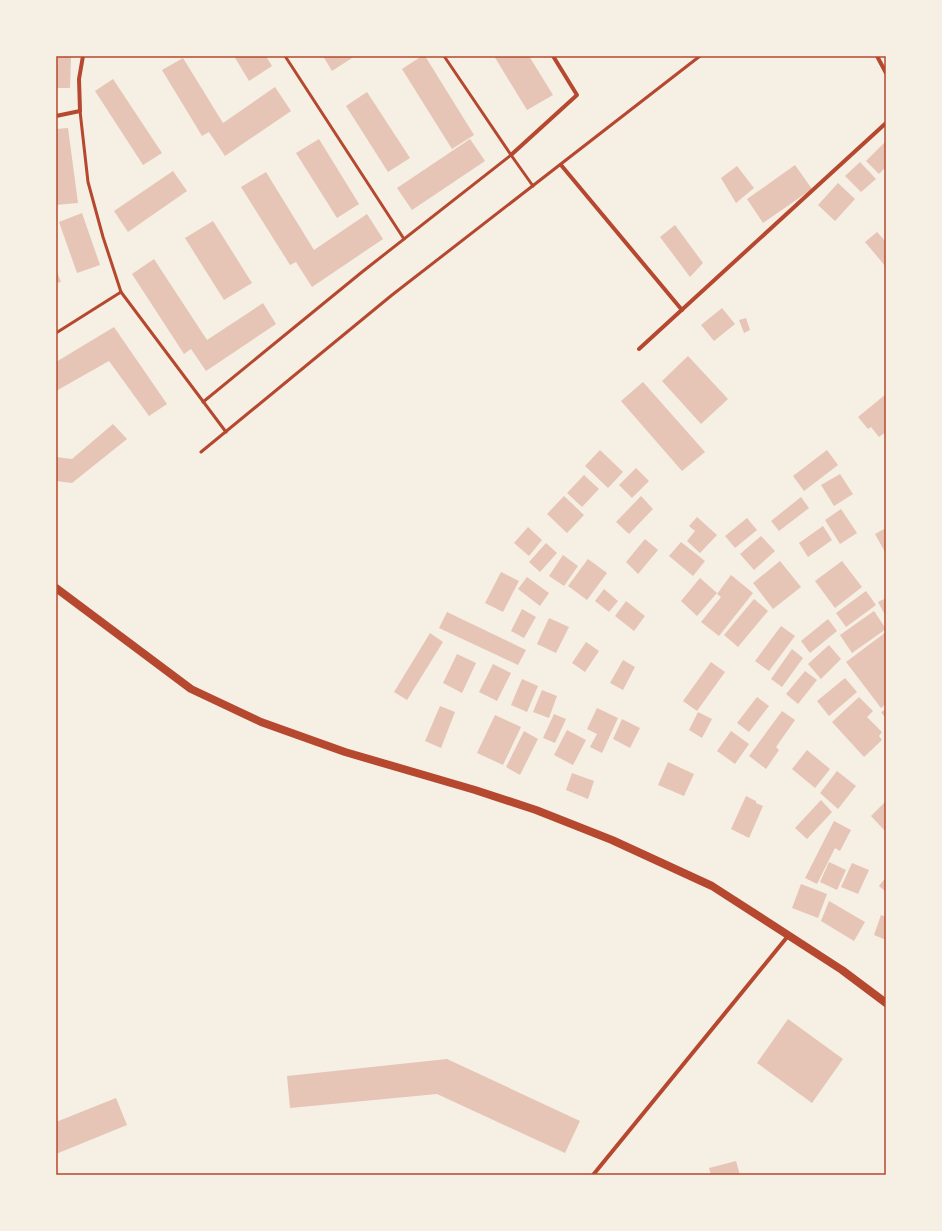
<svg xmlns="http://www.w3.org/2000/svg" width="942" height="1231" font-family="'DejaVu Sans',sans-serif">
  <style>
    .building { fill: #e6c5b7 }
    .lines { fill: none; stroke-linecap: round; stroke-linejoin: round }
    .service { stroke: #b5482f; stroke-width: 3 }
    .minor { stroke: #b5482f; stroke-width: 4 }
    .secondary { stroke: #b5482f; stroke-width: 8 }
    .neatline { fill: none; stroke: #b5482f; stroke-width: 1.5 }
  </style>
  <rect width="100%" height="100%" fill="#f6efe4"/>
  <!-- building -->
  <g class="building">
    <path d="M 56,56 L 71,56 L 70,88 L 56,88 Z"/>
    <path d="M 234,56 L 266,56 L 272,66 L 249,81 Z"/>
    <path d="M 323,56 L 355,56 L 332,71 Z"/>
    <path d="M 422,56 L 425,56 L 474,135 L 452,149 L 402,69 Z"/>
    <path d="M 494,56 L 529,56 L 553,95 L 527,110 Z"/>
    <path d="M 183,58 L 223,123 L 275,87 L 291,111 L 225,156 L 209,132 L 202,136 L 162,70 Z"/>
    <path d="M 113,79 L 162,153 L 143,165 L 95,91 Z"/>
    <path d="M 367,92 L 410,158 L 388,172 L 346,106 Z"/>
    <path d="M 68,128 L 78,203 L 56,205 L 56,129 Z"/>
    <path d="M 319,139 L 359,204 L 337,218 L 296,153 Z"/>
    <path d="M 470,139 L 485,161 L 412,210 L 397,188 Z"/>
    <path d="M 885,142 L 886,167 L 879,174 L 866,161 Z"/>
    <path d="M 860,162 L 876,179 L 861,192 L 845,176 Z"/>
    <path d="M 795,165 L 812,189 L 763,223 L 747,199 Z"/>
    <path d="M 737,166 L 754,188 L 736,203 L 721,178 Z"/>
    <path d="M 173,171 L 187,191 L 128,232 L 114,211 Z"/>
    <path d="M 266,172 L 314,250 L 367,214 L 383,239 L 312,287 L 296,262 L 290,265 L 241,187 Z"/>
    <path d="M 838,183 L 855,199 L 835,221 L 818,205 Z"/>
    <path d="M 82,213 L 100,265 L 77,273 L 59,222 Z"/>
    <path d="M 213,221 L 252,283 L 224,300 L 185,238 Z"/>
    <path d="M 675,225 L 703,263 L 690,277 L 660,237 Z"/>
    <path d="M 877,232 L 886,242 L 886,267 L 865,242 Z"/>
    <path d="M 154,259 L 207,340 L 263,303 L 276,324 L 206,371 L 191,349 L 184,354 L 132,274 Z"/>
    <path d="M 56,270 L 61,282 L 56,283 Z"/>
    <path d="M 722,308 L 735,324 L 714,341 L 701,325 Z"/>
    <path d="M 746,318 L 750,330 L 744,333 L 739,320 Z"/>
    <path d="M 114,327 L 167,404 L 149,416 L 109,361 L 56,391 L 56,362 Z"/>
    <path d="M 688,356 L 728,399 L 701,424 L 662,381 Z"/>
    <path d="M 643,382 L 705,452 L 682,471 L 621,401 Z"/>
    <path d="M 886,394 L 886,432 L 879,437 L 871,427 L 868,429 L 858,417 Z"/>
    <path d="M 113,424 L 127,439 L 72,483 L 56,481 L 56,457 L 72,459 Z"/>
    <path d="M 600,450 L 623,472 L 608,488 L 585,466 Z"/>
    <path d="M 827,450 L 838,465 L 804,491 L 793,476 Z"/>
    <path d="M 636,468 L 649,481 L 632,498 L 619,485 Z"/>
    <path d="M 840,474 L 853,494 L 834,506 L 821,485 Z"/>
    <path d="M 584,475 L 599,489 L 582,507 L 567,493 Z"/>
    <path d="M 564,496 L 584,515 L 567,533 L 547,514 Z"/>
    <path d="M 641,496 L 653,509 L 629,534 L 616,522 Z"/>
    <path d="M 801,497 L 809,508 L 779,531 L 771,521 Z"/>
    <path d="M 841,509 L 857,533 L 840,544 L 825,520 Z"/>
    <path d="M 697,517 L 717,535 L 700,553 L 687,541 L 695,531 L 689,526 Z"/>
    <path d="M 747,518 L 757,530 L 735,548 L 725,536 Z"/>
    <path d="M 823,526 L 832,540 L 808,557 L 799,543 Z"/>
    <path d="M 528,527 L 542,540 L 529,556 L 514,543 Z"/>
    <path d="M 886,528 L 886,554 L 875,534 Z"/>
    <path d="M 761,536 L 775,551 L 754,570 L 740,554 Z"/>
    <path d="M 645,539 L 658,550 L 638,574 L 626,562 Z"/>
    <path d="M 681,542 L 705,561 L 693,576 L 669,556 Z"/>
    <path d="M 546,543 L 557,553 L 540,572 L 529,562 Z"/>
    <path d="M 563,555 L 578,566 L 564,586 L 549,576 Z"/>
    <path d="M 588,559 L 607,573 L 587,600 L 568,586 Z"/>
    <path d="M 780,561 L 801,587 L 773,609 L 753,583 Z"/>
    <path d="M 842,561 L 862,587 L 835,608 L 815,581 Z"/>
    <path d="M 501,572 L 519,581 L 503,612 L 485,603 Z"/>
    <path d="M 731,575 L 753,593 L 719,636 L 701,622 L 721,597 L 717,594 Z"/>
    <path d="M 527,577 L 549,593 L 540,606 L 518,589 Z"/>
    <path d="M 700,578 L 717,593 L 697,616 L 681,601 Z"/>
    <path d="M 604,589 L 618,601 L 609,612 L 595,601 Z"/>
    <path d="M 866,591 L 876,605 L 846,627 L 836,613 Z"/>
    <path d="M 886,598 L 886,617 L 878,602 Z"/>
    <path d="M 754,599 L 768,611 L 738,647 L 724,635 Z"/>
    <path d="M 626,601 L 645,616 L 634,631 L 615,616 Z"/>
    <path d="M 522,609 L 536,617 L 524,638 L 511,631 Z"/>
    <path d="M 874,611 L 886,629 L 852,653 L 840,635 Z"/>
    <path d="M 447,612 L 526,650 L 518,665 L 439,628 Z"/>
    <path d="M 549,618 L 569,627 L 556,653 L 537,644 Z"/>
    <path d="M 828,619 L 837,631 L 810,653 L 801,641 Z"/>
    <path d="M 781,626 L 795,636 L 769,671 L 755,661 Z"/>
    <path d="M 886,632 L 886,704 L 881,708 L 846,662 Z"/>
    <path d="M 430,633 L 443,642 L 407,700 L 394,692 Z"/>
    <path d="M 586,642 L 599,651 L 585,672 L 572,663 Z"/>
    <path d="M 829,645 L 841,659 L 821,679 L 808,664 Z"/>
    <path d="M 792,649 L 803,658 L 782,687 L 771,679 Z"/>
    <path d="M 457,654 L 476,663 L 462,693 L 443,683 Z"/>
    <path d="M 623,660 L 635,667 L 623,690 L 610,683 Z"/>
    <path d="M 711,662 L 725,672 L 697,711 L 683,701 Z"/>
    <path d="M 493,664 L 511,673 L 497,701 L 479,692 Z"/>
    <path d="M 805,671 L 817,680 L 798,704 L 786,694 Z"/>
    <path d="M 845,678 L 857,692 L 829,716 L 817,701 Z"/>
    <path d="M 522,679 L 538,686 L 527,712 L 511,705 Z"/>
    <path d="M 542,690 L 557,696 L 549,718 L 533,712 Z"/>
    <path d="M 757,697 L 769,706 L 749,732 L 737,723 Z"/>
    <path d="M 859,697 L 873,711 L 867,717 L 882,732 L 879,736 L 882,740 L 864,757 L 832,722 Z"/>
    <path d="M 440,706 L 455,712 L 441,748 L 425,741 Z"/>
    <path d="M 597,708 L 618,718 L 602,753 L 590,747 L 597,734 L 587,729 Z"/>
    <path d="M 886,709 L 886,719 L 881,712 Z"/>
    <path d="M 782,711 L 795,720 L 776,747 L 779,750 L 766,769 L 749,756 Z"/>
    <path d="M 698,712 L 712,719 L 702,738 L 689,730 Z"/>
    <path d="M 554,714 L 566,719 L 555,743 L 543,738 Z"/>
    <path d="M 495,715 L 521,727 L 503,765 L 477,753 Z"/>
    <path d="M 622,719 L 640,728 L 630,748 L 613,739 Z"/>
    <path d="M 567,730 L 586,740 L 573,765 L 554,755 Z"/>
    <path d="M 524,731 L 538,739 L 520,775 L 506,767 Z"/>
    <path d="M 731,731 L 749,744 L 735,764 L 717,751 Z"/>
    <path d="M 807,750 L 830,769 L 815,788 L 792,769 Z"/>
    <path d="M 668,762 L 694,774 L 684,796 L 658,785 Z"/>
    <path d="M 837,771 L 856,786 L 838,809 L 820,793 Z"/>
    <path d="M 572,773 L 594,781 L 588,799 L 566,790 Z"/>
    <path d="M 746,796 L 756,801 L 756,803 L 763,806 L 749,838 L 731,829 Z"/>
    <path d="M 821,800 L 832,812 L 807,839 L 795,828 Z"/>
    <path d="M 886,801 L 886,832 L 871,816 Z"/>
    <path d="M 834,821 L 851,830 L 840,851 L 835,848 L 817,884 L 805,878 Z"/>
    <path d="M 829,862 L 846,870 L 837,890 L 820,882 Z"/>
    <path d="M 852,863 L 869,870 L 858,894 L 841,887 Z"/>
    <path d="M 886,877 L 886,892 L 879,886 Z"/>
    <path d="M 801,884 L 827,894 L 818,918 L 792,908 Z"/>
    <path d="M 829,901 L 865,922 L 854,941 L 821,921 Z"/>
    <path d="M 881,915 L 886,917 L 886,940 L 874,935 Z"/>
    <path d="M 788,1019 L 843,1059 L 812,1103 L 757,1063 Z"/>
    <path d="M 447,1059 L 580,1121 L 565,1153 L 437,1094 L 290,1108 L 287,1076 Z"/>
    <path d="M 116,1098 L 127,1125 L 56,1154 L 56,1122 Z"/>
    <path d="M 736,1161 L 740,1175 L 711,1175 L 709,1168 Z"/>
  </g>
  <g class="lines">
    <!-- service -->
    <g class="service">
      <path d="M 285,56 L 404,239"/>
      <path d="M 444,56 L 511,155"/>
      <path d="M 80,111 L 88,182 L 103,237 L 121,292"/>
      <path d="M 56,333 L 121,292 L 226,432"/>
      <path d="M 203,402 L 362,272 L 511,155 L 533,186"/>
      <path d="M 201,452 L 392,295 L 700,56"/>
    </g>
    <!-- minor -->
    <g class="minor">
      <path d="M 877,56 L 886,73"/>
      <path d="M 56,116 L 80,111 L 79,79 L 83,56"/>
      <path d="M 511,155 L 577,95 L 553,56"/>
      <path d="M 561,165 L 682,310"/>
      <path d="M 639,349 L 886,123"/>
      <path d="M 593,1175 L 788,936"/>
    </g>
    <!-- secondary -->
    <path class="secondary" d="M 56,588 L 191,689 L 261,722 L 345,752 L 475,790 L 536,810 L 612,840 L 712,886 L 842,970 L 886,1003"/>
  </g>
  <!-- border -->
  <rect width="942" height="1231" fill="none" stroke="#f6efe4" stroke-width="114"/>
  <rect x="57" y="57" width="828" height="1117" class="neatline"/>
</svg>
